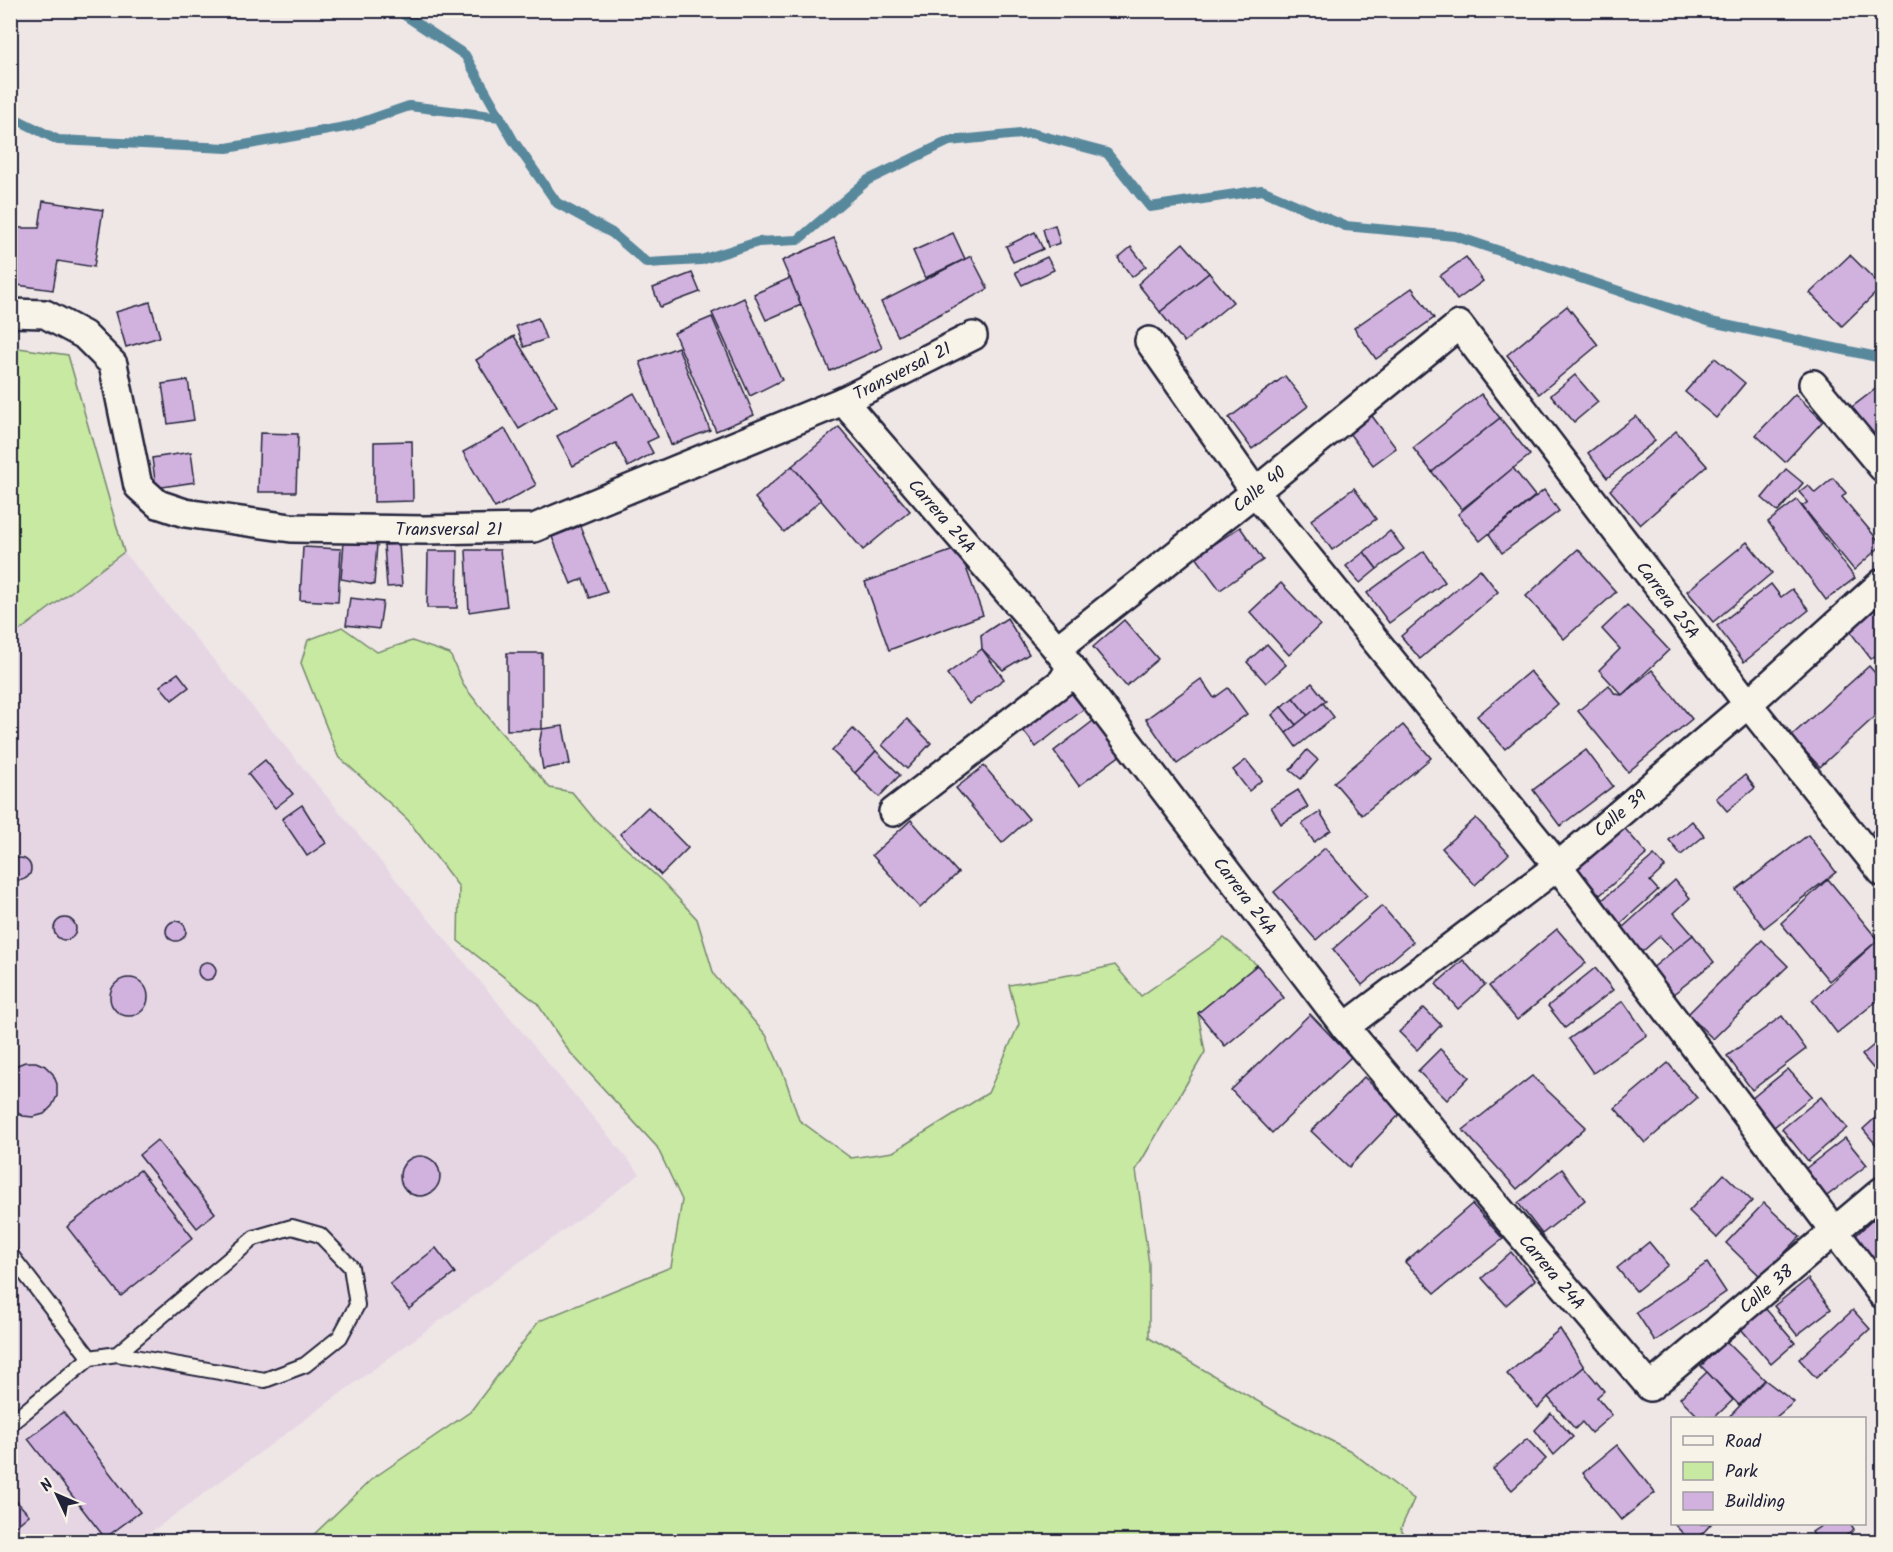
<svg xmlns="http://www.w3.org/2000/svg" width="1893" height="1552" font-family="Kalam,sans-serif">
  <style>
    .built { fill: #e6d6e4 }
    .green { fill: #c7e9a1; stroke: #74866e; stroke-width: 1.5 }
    .lines { fill: none; stroke-linecap: round; stroke-linejoin: round }
    .stream { stroke: #59889b; stroke-width: 10 }
    .building { fill: #d1b2df; stroke: #22223b; stroke-width: 1.5 }
    .lane-casing { stroke: #22223b; stroke-width: 18 }
    .street-casing { stroke: #22223b; stroke-width: 32 }
    .lane { stroke: #f7f3e8; stroke-width: 14 }
    .street { stroke: #f7f3e8; stroke-width: 27 }
    .labels { text-anchor: middle; stroke-width: 6; stroke-linejoin: round; paint-order: stroke }
    .street-label { font-size: 18px; fill: #22223b; stroke: #f7f3e8 }
  </style>
  <rect width="100%" height="100%" fill="#efe6e6"/>
  <filter id="ink" filterUnits="userSpaceOnUse"><feTurbulence type="fractalNoise" baseFrequency=".0167" numOctaves="2"/><feDisplacementMap in="SourceGraphic" scale="12" xChannelSelector="R" yChannelSelector="G"/><feConvolveMatrix kernelMatrix="1 2 1 2 8 2 1 2 1" color-interpolation-filters="sRGB"/></filter>
  <g filter="url(#ink)">
    <!-- built -->
    <path class="built" d="M 124,552 L 640,1174 L 139,1541 L 11,1542 L 11,637 Z"/>
    <!-- green -->
    <g class="green">
      <path d="M 11,347 L 68,355 L 124,552 L 11,637 Z"/>
      <path d="M 342,627 L 377,652 L 412,641 L 450,654 L 464,686 L 498,729 L 550,788 L 572,792 L 595,820 L 663,882 L 697,919 L 714,975 L 766,1035 L 784,1075 L 799,1120 L 851,1158 L 893,1152 L 988,1093 L 1019,1024 L 1009,985 L 1081,973 L 1115,965 L 1141,996 L 1224,938 L 1257,965 L 1198,1013 L 1205,1052 L 1136,1170 L 1149,1264 L 1149,1338 L 1283,1416 L 1349,1450 L 1414,1499 L 1401,1528 L 1405,1541 L 307,1541 L 372,1479 L 470,1412 L 539,1321 L 671,1267 L 682,1200 L 657,1147 L 568,1050 L 537,1003 L 458,941 L 459,887 L 408,820 L 338,756 L 301,663 L 308,640 Z"/>
    </g>
    <g class="lines">
      <!-- stream -->
      <g class="stream">
        <path d="M 397,10 L 465,55 L 513,140 L 557,203 L 612,233 L 647,263 L 701,260 L 758,242 L 798,240 L 868,180 L 949,141 L 1031,133 L 1107,153 L 1150,207 L 1262,190 L 1345,226 L 1455,236 L 1711,322 L 1882,358"/>
        <path d="M 10,116 L 58,140 L 227,148 L 351,126 L 409,106 L 500,117"/>
      </g>
    </g>
    <!-- building -->
    <g class="building">
      <path d="M 43,201 L 103,210 L 94,267 L 58,261 L 53,290 L 10,284 L 11,228 L 39,228 Z"/>
      <path d="M 1055,225 L 1060,243 L 1048,247 L 1043,229 Z"/>
      <path d="M 1035,232 L 1043,249 L 1013,262 L 1006,246 Z"/>
      <path d="M 953,233 L 965,259 L 925,278 L 913,251 Z"/>
      <path d="M 834,238 L 882,348 L 830,371 L 782,261 Z"/>
      <path d="M 1183,243 L 1209,273 L 1160,312 L 1138,284 Z"/>
      <path d="M 1131,247 L 1146,266 L 1132,277 L 1118,258 Z"/>
      <path d="M 1850,255 L 1882,287 L 1842,326 L 1810,293 Z"/>
      <path d="M 971,256 L 988,289 L 898,336 L 881,302 Z"/>
      <path d="M 1047,257 L 1054,270 L 1022,285 L 1015,272 Z"/>
      <path d="M 1466,257 L 1483,281 L 1457,300 L 1440,276 Z"/>
      <path d="M 692,273 L 700,292 L 660,307 L 653,288 Z"/>
      <path d="M 1209,273 L 1233,302 L 1184,342 L 1160,312 Z"/>
      <path d="M 790,278 L 801,305 L 766,320 L 754,294 Z"/>
      <path d="M 1412,288 L 1434,318 L 1376,359 L 1354,328 Z"/>
      <path d="M 744,298 L 782,380 L 750,396 L 712,313 Z"/>
      <path d="M 150,302 L 160,337 L 126,347 L 116,312 Z"/>
      <path d="M 1567,306 L 1598,345 L 1539,394 L 1507,355 Z"/>
      <path d="M 712,317 L 754,415 L 716,431 L 674,333 Z"/>
      <path d="M 538,318 L 546,339 L 524,347 L 516,326 Z"/>
      <path d="M 514,336 L 557,406 L 519,429 L 476,360 Z"/>
      <path d="M 678,347 L 710,430 L 671,445 L 640,362 Z"/>
      <path d="M 1715,358 L 1745,383 L 1716,418 L 1685,392 Z"/>
      <path d="M 1575,375 L 1598,402 L 1574,422 L 1551,395 Z"/>
      <path d="M 1285,376 L 1308,406 L 1252,449 L 1229,418 Z"/>
      <path d="M 188,380 L 194,420 L 168,424 L 162,384 Z"/>
      <path d="M 1882,384 L 1882,434 L 1876,439 L 1852,407 Z"/>
      <path d="M 634,393 L 658,437 L 647,442 L 653,453 L 628,467 L 616,443 L 573,466 L 557,436 Z"/>
      <path d="M 1481,394 L 1500,418 L 1432,472 L 1413,448 Z"/>
      <path d="M 1795,394 L 1823,421 L 1785,462 L 1756,435 Z"/>
      <path d="M 1372,416 L 1396,448 L 1373,465 L 1349,433 Z"/>
      <path d="M 1636,416 L 1655,441 L 1607,478 L 1588,453 Z"/>
      <path d="M 1500,418 L 1530,455 L 1462,509 L 1432,472 Z"/>
      <path d="M 839,427 L 910,511 L 863,550 L 792,466 Z"/>
      <path d="M 505,429 L 536,485 L 495,508 L 463,452 Z"/>
      <path d="M 1676,431 L 1707,466 L 1640,525 L 1610,490 Z"/>
      <path d="M 260,433 L 298,434 L 296,492 L 258,492 Z"/>
      <path d="M 412,441 L 413,501 L 374,502 L 374,442 Z"/>
      <path d="M 191,452 L 195,482 L 156,488 L 152,458 Z"/>
      <path d="M 792,466 L 821,500 L 784,532 L 755,498 Z"/>
      <path d="M 1513,468 L 1535,496 L 1480,541 L 1458,514 Z"/>
      <path d="M 1786,469 L 1803,483 L 1778,512 L 1762,498 Z"/>
      <path d="M 1833,478 L 1846,493 L 1842,497 L 1882,545 L 1854,570 L 1802,506 L 1808,502 L 1799,492 L 1808,485 L 1815,493 Z"/>
      <path d="M 1354,488 L 1376,519 L 1332,550 L 1311,520 Z"/>
      <path d="M 1544,490 L 1559,511 L 1502,553 L 1489,534 Z"/>
      <path d="M 1797,500 L 1855,578 L 1826,600 L 1768,522 Z"/>
      <path d="M 580,526 L 607,592 L 590,598 L 583,579 L 571,584 L 552,537 Z"/>
      <path d="M 1240,527 L 1263,560 L 1220,590 L 1196,557 Z"/>
      <path d="M 1390,531 L 1404,549 L 1377,569 L 1364,552 Z"/>
      <path d="M 344,541 L 377,544 L 374,585 L 341,579 Z"/>
      <path d="M 1747,542 L 1772,573 L 1713,622 L 1687,591 Z"/>
      <path d="M 399,544 L 402,586 L 387,587 L 384,545 Z"/>
      <path d="M 303,547 L 341,549 L 338,602 L 300,600 Z"/>
      <path d="M 959,548 L 983,615 L 889,650 L 865,582 Z"/>
      <path d="M 1578,549 L 1616,592 L 1564,639 L 1526,596 Z"/>
      <path d="M 466,550 L 500,550 L 507,606 L 469,612 Z"/>
      <path d="M 428,551 L 458,551 L 457,608 L 427,608 Z"/>
      <path d="M 1424,551 L 1445,582 L 1389,623 L 1367,593 Z"/>
      <path d="M 1364,552 L 1377,569 L 1360,583 L 1346,566 Z"/>
      <path d="M 1480,569 L 1498,592 L 1420,659 L 1401,636 Z"/>
      <path d="M 1281,583 L 1320,625 L 1289,655 L 1250,612 Z"/>
      <path d="M 1771,584 L 1781,597 L 1792,589 L 1809,610 L 1744,662 L 1717,626 Z"/>
      <path d="M 350,598 L 383,602 L 379,629 L 346,625 Z"/>
      <path d="M 1627,605 L 1669,650 L 1622,695 L 1599,670 L 1620,649 L 1602,629 Z"/>
      <path d="M 1881,605 L 1882,607 L 1882,650 L 1871,659 L 1848,629 Z"/>
      <path d="M 1007,618 L 1029,654 L 1003,670 L 982,649 L 981,635 Z"/>
      <path d="M 1124,620 L 1158,659 L 1126,686 L 1093,647 Z"/>
      <path d="M 1267,644 L 1286,665 L 1266,683 L 1247,662 Z"/>
      <path d="M 982,649 L 1004,679 L 969,704 L 947,674 Z"/>
      <path d="M 507,653 L 542,653 L 542,729 L 507,730 Z"/>
      <path d="M 1869,666 L 1882,681 L 1882,710 L 1820,767 L 1791,736 Z"/>
      <path d="M 1652,670 L 1692,719 L 1628,772 L 1578,711 L 1609,685 L 1615,694 L 1622,695 Z"/>
      <path d="M 1530,671 L 1558,704 L 1505,749 L 1477,716 Z"/>
      <path d="M 178,673 L 189,687 L 172,700 L 160,686 Z"/>
      <path d="M 1201,679 L 1214,698 L 1228,688 L 1247,714 L 1177,764 L 1146,719 Z"/>
      <path d="M 1062,682 L 1084,709 L 1036,747 L 1015,720 Z"/>
      <path d="M 1312,683 L 1326,701 L 1308,716 L 1293,698 Z"/>
      <path d="M 1293,698 L 1308,716 L 1296,725 L 1281,707 Z"/>
      <path d="M 1323,703 L 1334,717 L 1296,747 L 1286,733 Z"/>
      <path d="M 1281,707 L 1296,725 L 1286,733 L 1272,715 Z"/>
      <path d="M 1097,718 L 1122,754 L 1079,786 L 1054,751 Z"/>
      <path d="M 907,719 L 931,743 L 907,769 L 882,745 Z"/>
      <path d="M 1403,725 L 1431,758 L 1362,815 L 1334,782 Z"/>
      <path d="M 563,726 L 570,764 L 543,769 L 539,745 L 542,729 Z"/>
      <path d="M 853,729 L 876,751 L 855,773 L 832,751 Z"/>
      <path d="M 1307,750 L 1318,760 L 1301,779 L 1290,770 Z"/>
      <path d="M 1586,750 L 1613,786 L 1560,826 L 1533,790 Z"/>
      <path d="M 876,751 L 900,775 L 879,797 L 855,773 Z"/>
      <path d="M 265,760 L 293,794 L 275,808 L 248,774 Z"/>
      <path d="M 1246,760 L 1262,780 L 1249,791 L 1233,770 Z"/>
      <path d="M 984,766 L 1029,819 L 1002,843 L 956,788 Z"/>
      <path d="M 1745,775 L 1755,788 L 1727,811 L 1716,798 Z"/>
      <path d="M 1298,790 L 1308,807 L 1281,824 L 1271,807 Z"/>
      <path d="M 302,805 L 326,843 L 307,856 L 282,819 Z"/>
      <path d="M 648,807 L 688,848 L 661,875 L 620,834 Z"/>
      <path d="M 1320,812 L 1331,830 L 1314,842 L 1302,824 Z"/>
      <path d="M 1476,818 L 1509,854 L 1475,885 L 1442,848 Z"/>
      <path d="M 911,820 L 958,873 L 920,908 L 872,855 Z"/>
      <path d="M 1692,821 L 1704,836 L 1681,855 L 1669,840 Z"/>
      <path d="M 1620,823 L 1647,854 L 1600,895 L 1573,864 Z"/>
      <path d="M 1882,823 L 1882,861 L 1864,839 Z"/>
      <path d="M 1808,835 L 1836,872 L 1764,928 L 1736,890 Z"/>
      <path d="M 1325,848 L 1367,895 L 1316,940 L 1274,892 Z"/>
      <path d="M 1654,855 L 1665,867 L 1650,881 L 1658,890 L 1620,924 L 1600,902 Z"/>
      <circle cx="20" cy="869" r="11"/>
      <path d="M 1828,879 L 1878,940 L 1829,981 L 1781,923 Z"/>
      <path d="M 1675,880 L 1690,898 L 1674,913 L 1693,935 L 1674,952 L 1660,936 L 1642,952 L 1621,929 Z"/>
      <path d="M 1382,906 L 1413,942 L 1362,985 L 1333,949 Z"/>
      <circle cx="65" cy="929" r="11"/>
      <circle cx="176" cy="931" r="10"/>
      <path d="M 1557,929 L 1586,963 L 1517,1020 L 1489,986 Z"/>
      <path d="M 1693,935 L 1714,962 L 1672,995 L 1651,969 Z"/>
      <path d="M 1762,940 L 1788,966 L 1713,1039 L 1688,1014 Z"/>
      <path d="M 1878,940 L 1882,940 L 1882,997 L 1837,1033 L 1812,1000 Z"/>
      <path d="M 1463,960 L 1485,985 L 1458,1009 L 1436,984 Z"/>
      <circle cx="207" cy="971" r="9"/>
      <path d="M 1257,965 L 1284,998 L 1225,1046 L 1198,1013 Z"/>
      <path d="M 1595,968 L 1613,990 L 1565,1028 L 1548,1006 Z"/>
      <circle cx="129" cy="997" r="19"/>
      <path d="M 1623,1001 L 1647,1035 L 1593,1073 L 1569,1039 Z"/>
      <path d="M 1424,1008 L 1441,1025 L 1417,1050 L 1399,1032 Z"/>
      <path d="M 1310,1014 L 1351,1057 L 1272,1133 L 1231,1090 Z"/>
      <path d="M 1782,1016 L 1806,1049 L 1752,1090 L 1727,1056 Z"/>
      <path d="M 1882,1038 L 1882,1079 L 1862,1055 Z"/>
      <path d="M 1440,1049 L 1469,1077 L 1447,1100 L 1418,1071 Z"/>
      <path d="M 25,1062 L 36,1062 L 45,1066 L 53,1074 L 57,1084 L 57,1096 L 52,1106 L 44,1114 L 33,1117 L 23,1116 L 10,1109 L 10,1071 L 15,1066 Z"/>
      <path d="M 1668,1063 L 1697,1098 L 1645,1143 L 1615,1108 Z"/>
      <path d="M 1788,1069 L 1812,1096 L 1774,1127 L 1751,1099 Z"/>
      <path d="M 1532,1076 L 1586,1127 L 1517,1189 L 1463,1130 Z"/>
      <path d="M 1364,1077 L 1401,1113 L 1349,1167 L 1311,1131 Z"/>
      <path d="M 1821,1097 L 1847,1128 L 1808,1161 L 1782,1129 Z"/>
      <path d="M 1882,1112 L 1882,1152 L 1863,1129 Z"/>
      <path d="M 1845,1138 L 1867,1165 L 1823,1199 L 1801,1172 Z"/>
      <path d="M 157,1140 L 215,1213 L 197,1228 L 139,1155 Z"/>
      <circle cx="420" cy="1176" r="20"/>
      <path d="M 1562,1169 L 1585,1200 L 1542,1234 L 1518,1203 Z"/>
      <path d="M 140,1170 L 193,1238 L 121,1296 L 67,1227 Z"/>
      <path d="M 1724,1174 L 1752,1201 L 1717,1238 L 1689,1211 Z"/>
      <path d="M 1764,1203 L 1800,1237 L 1761,1277 L 1726,1243 Z"/>
      <path d="M 1472,1204 L 1503,1239 L 1435,1293 L 1405,1262 Z"/>
      <path d="M 1882,1211 L 1882,1263 L 1879,1267 L 1853,1238 Z"/>
      <path d="M 1649,1242 L 1668,1265 L 1636,1291 L 1617,1268 Z"/>
      <path d="M 436,1248 L 455,1273 L 409,1309 L 390,1284 Z"/>
      <path d="M 1511,1252 L 1535,1280 L 1506,1305 L 1482,1278 Z"/>
      <path d="M 1707,1263 L 1726,1292 L 1655,1341 L 1636,1312 Z"/>
      <path d="M 1808,1279 L 1831,1309 L 1797,1335 L 1774,1306 Z"/>
      <path d="M 1765,1308 L 1795,1343 L 1771,1364 L 1741,1329 Z"/>
      <path d="M 1853,1310 L 1870,1329 L 1816,1378 L 1799,1359 Z"/>
      <path d="M 1560,1329 L 1584,1367 L 1548,1397 L 1538,1408 L 1507,1374 Z"/>
      <path d="M 1726,1341 L 1765,1380 L 1739,1405 L 1701,1366 Z"/>
      <path d="M 1584,1367 L 1604,1391 L 1597,1397 L 1612,1415 L 1591,1433 L 1582,1422 L 1575,1429 L 1548,1397 Z"/>
      <path d="M 1707,1372 L 1733,1400 L 1714,1418 L 1700,1418 L 1680,1398 Z"/>
      <path d="M 1765,1380 L 1794,1402 L 1775,1418 L 1728,1418 Z"/>
      <path d="M 63,1412 L 140,1512 L 105,1538 L 28,1439 Z"/>
      <path d="M 1551,1413 L 1573,1437 L 1554,1455 L 1535,1430 Z"/>
      <path d="M 1527,1439 L 1546,1459 L 1512,1490 L 1493,1469 Z"/>
      <path d="M 1617,1445 L 1655,1493 L 1621,1520 L 1583,1473 Z"/>
      <path d="M 10,1494 L 29,1515 L 10,1531 Z"/>
      <path d="M 1674,1524 L 1711,1524 L 1695,1542 L 1691,1542 Z"/>
      <path d="M 1824,1524 L 1850,1524 L 1854,1530 L 1837,1542 L 1818,1542 L 1812,1532 Z"/>
    </g>
    <g class="lines">
      <defs>
        <g id="lane">
          <path d="M 10,1254 L 90,1358"/>
          <path d="M 10,1424 L 90,1358 L 117,1354 L 265,1380 L 305,1365 L 340,1337 L 357,1305 L 351,1267 L 320,1235 L 292,1227 L 254,1238 L 117,1354"/>
        </g>
        <g id="street">
          <path d="M 10,313 L 45,314 L 84,335 L 113,364 L 138,486 L 158,504 L 185,513 L 291,528 L 425,530 L 534,528 L 843,401 L 973,336"/>
          <path d="M 1149,341 L 1255,492 L 1558,866 L 1882,1294"/>
          <path d="M 1813,384 L 1882,467"/>
          <path d="M 843,401 L 1057,649 L 1345,1027 L 1650,1387 L 1882,1191"/>
          <path d="M 1057,649 L 1255,492 L 1459,325 L 1748,704 L 1882,872"/>
          <path d="M 893,812 L 1062,682 L 1071,667"/>
          <path d="M 1345,1027 L 1558,866 L 1748,704 L 1882,583"/>
        </g>
      </defs>
      <!-- lane casing -->
      <use href="#lane" class="lane-casing"/>
      <!-- street casing -->
      <use href="#street" class="street-casing"/>
      <!-- lane -->
      <use href="#lane" class="lane"/>
      <!-- street -->
      <use href="#street" class="street"/>
    </g>
  </g>
  <g class="labels">
    <!-- street labels -->
    <g class="street-label">
      <text transform="translate(902 371) rotate(-27)" y="6">Transversal 21</text>
      <text transform="translate(1259 489) rotate(-39)" y="6">Calle 40</text>
      <text transform="translate(942 516) rotate(49)" y="6">Carrera 24A</text>
      <text x="449" y="535">Transversal 21</text>
      <text transform="translate(1668 600) rotate(53)" y="6">Carrera 25A</text>
      <text transform="translate(1620 813) rotate(-40)" y="6">Calle 39</text>
      <text transform="translate(1245 896) rotate(53)" y="6">Carrera 24A</text>
      <text transform="translate(1552 1272) rotate(50)" y="6">Carrera 24A</text>
      <text transform="translate(1766 1289) rotate(-40)" y="6">Calle 38</text>
    </g>
  </g>
  <!-- margin -->
  <rect width="1893" height="1552" fill="none" stroke="#f7f3e8" stroke-width="36"/>
  <rect x="18" y="18" width="1857" height="1516" fill="none" stroke="#22223b" stroke-width="2" filter="url(#ink)"/>
  <!-- legend -->
  <rect x="1671" y="1417" width="195" height="108" fill="#f7f3e8" stroke="#a29fa3" stroke-width="1.5"/>
  <rect x="1683" y="1436" width="30" height="9" fill="#f7f3e8" stroke="#a29fa3" stroke-width="1.5"/>
  <text x="1725" y="1447" font-size="18" fill="#22223b">Road</text>
  <rect x="1683" y="1462" width="30" height="18" fill="#c7e9a1" stroke="#a29fa3" stroke-width="1.5"/>
  <text x="1725" y="1477" font-size="18" fill="#22223b">Park</text>
  <rect x="1683" y="1492" width="30" height="18" fill="#d1b2df" stroke="#a29fa3" stroke-width="1.5"/>
  <text x="1725" y="1507" font-size="18" fill="#22223b">Building</text>
  <!-- north arrow -->
  <g transform="translate(57 1495) rotate(314)" stroke="#f7f3e8" stroke-width="4.5" paint-order="stroke">
  <path d="M0-4.5L10 22L0 15L-10 22Z" fill="#22223b"/>
  <text y="-9" font-size="16" font-weight="bold" text-anchor="middle" fill="#22223b">N</text>
  </g>
</svg>
